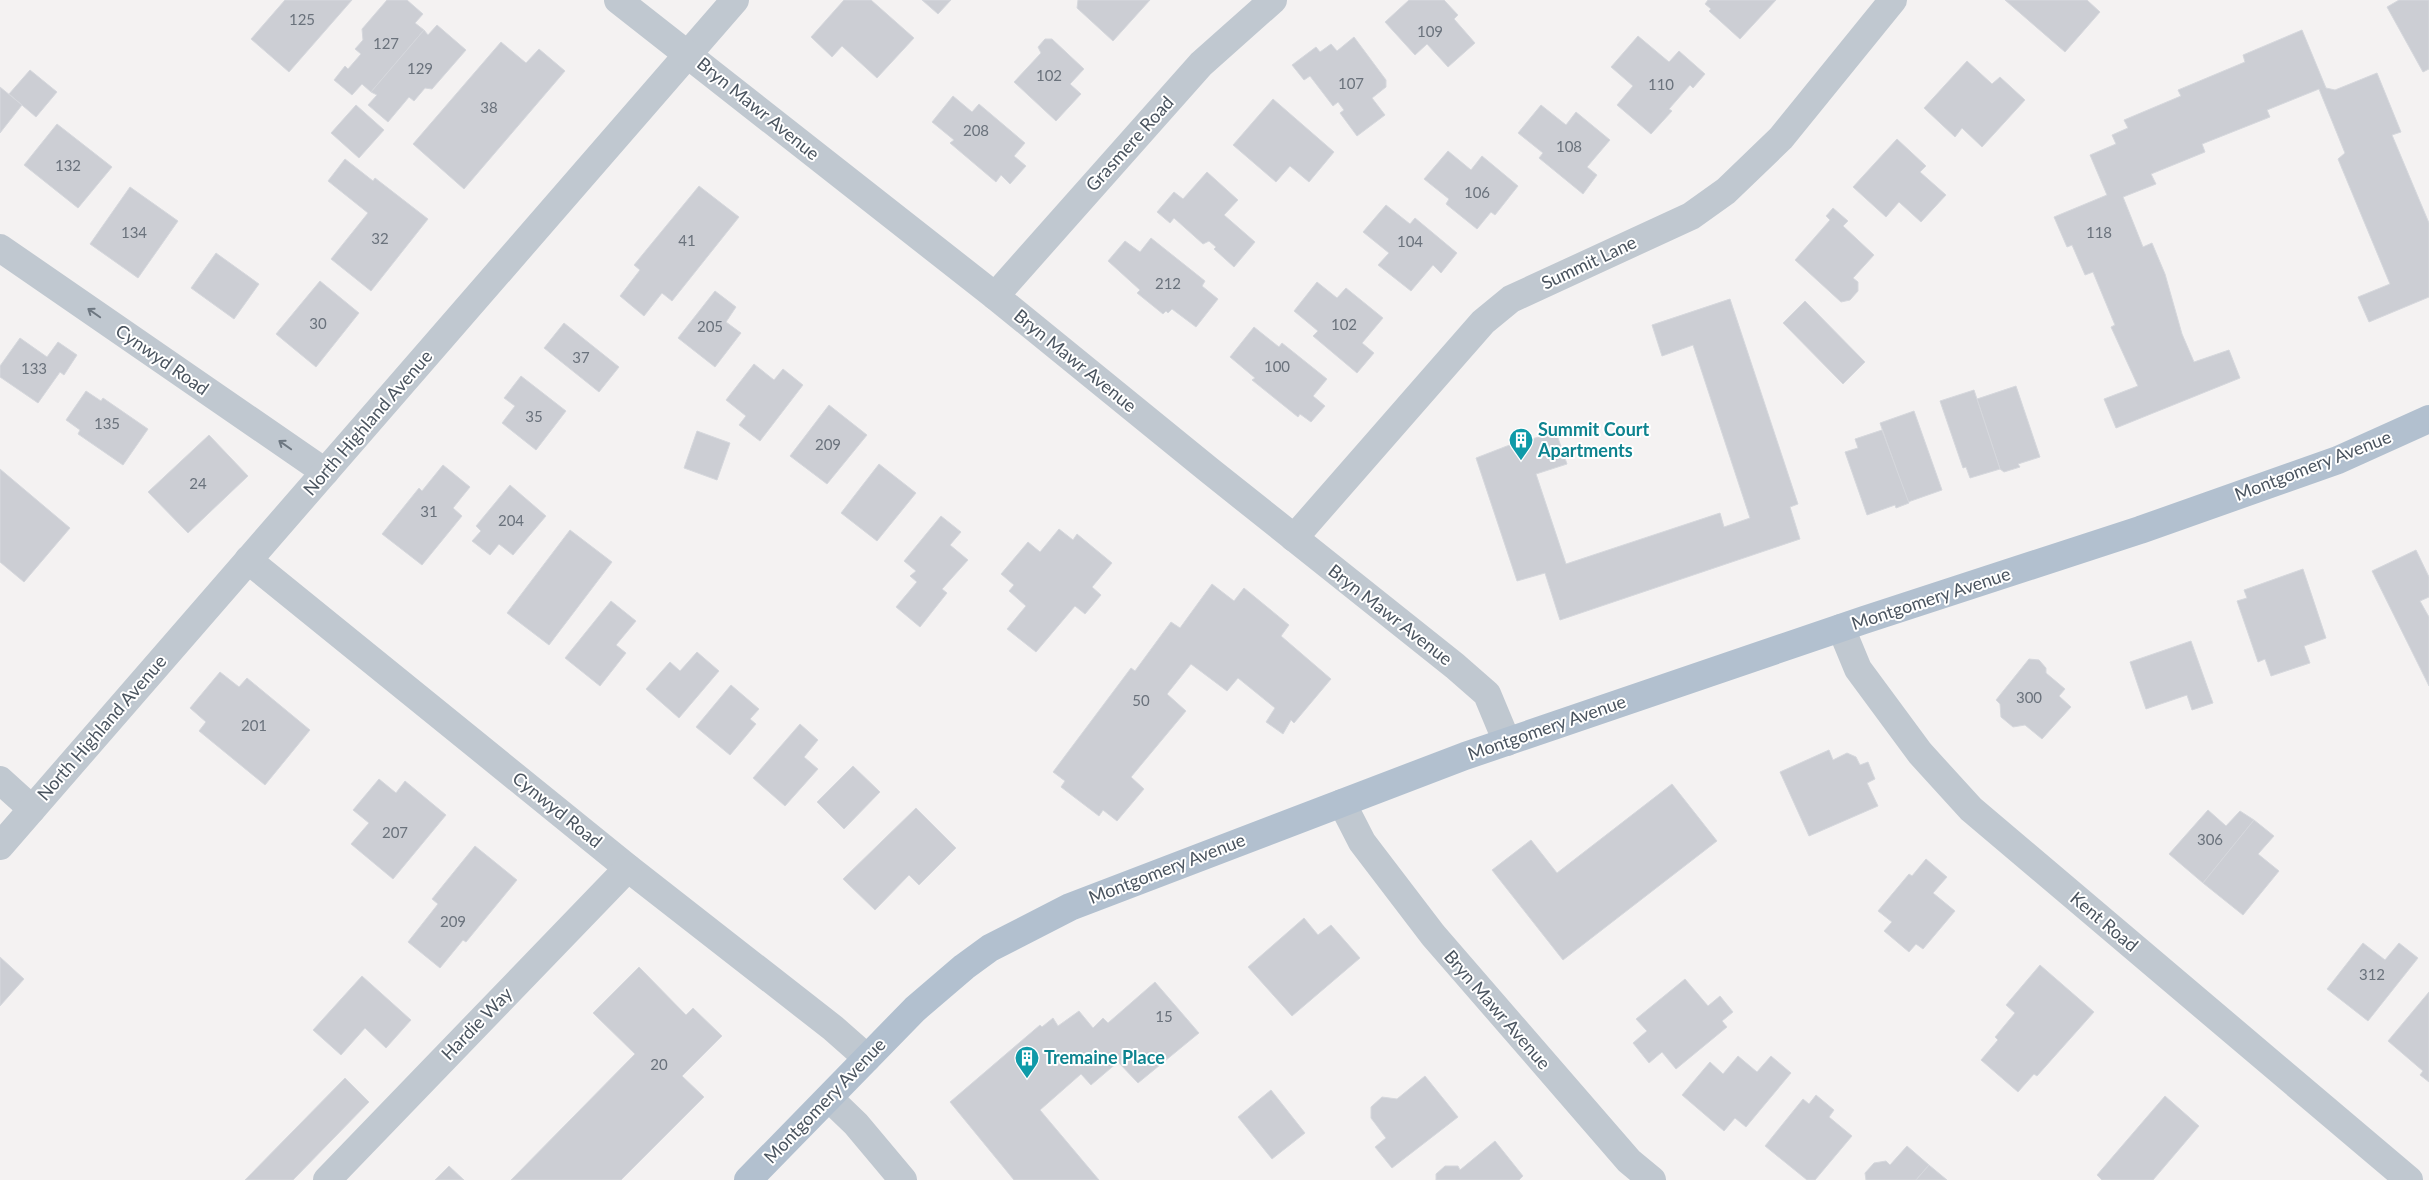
<svg xmlns="http://www.w3.org/2000/svg" width="2429" height="1180" font-family="Lato,sans-serif">
  <style>
    .building { fill: #ccced4; stroke: #d6d8dd }
    .lines { fill: none; stroke-linecap: round; stroke-linejoin: round }
    .minor { stroke: #c0c8d0; stroke-width: 28 }
    .tertiary { stroke: #c0c8d0; stroke-width: 28 }
    .primary { stroke: #b2c0cf; stroke-width: 28 }
    .oneway { stroke: #6d7781 }
    .labels { text-anchor: middle; stroke-width: 4; stroke-linejoin: round; paint-order: stroke }
    .number-label { font-size: 15px; fill: #6a727c }
    .street-label { font-size: 18px; fill: #4a545f; stroke: #fff }
    .culture-label { font-size: 18px; font-weight: bold; fill: #0d838f; stroke: #fff; text-anchor: start }
  </style>
  <rect width="100%" height="100%" fill="#f4f2f2"/>
  <!-- building -->
  <g class="building">
    <path d="M 285,0 L 352,0 L 289,72 L 251,39 Z"/>
    <path d="M 387,0 L 407,0 L 423,14 L 415,23 L 424,30 L 371,92 L 362,84 L 352,95 L 334,80 L 345,66 L 348,69 L 361,54 L 355,49 L 363,40 L 362,29 Z"/>
    <path d="M 844,0 L 871,0 L 914,38 L 877,78 L 842,46 L 832,57 L 811,37 Z"/>
    <path d="M 922,0 L 951,0 L 938,14 Z"/>
    <path d="M 1078,0 L 1150,0 L 1113,41 L 1077,8 Z"/>
    <path d="M 1409,0 L 1444,0 L 1458,15 L 1454,19 L 1475,43 L 1448,67 L 1427,44 L 1415,55 L 1385,22 Z"/>
    <path d="M 1708,0 L 1776,0 L 1740,39 L 1709,11 L 1711,9 L 1705,4 Z"/>
    <path d="M 2005,0 L 2087,0 L 2100,12 L 2065,52 Z"/>
    <path d="M 2399,0 L 2429,0 L 2429,69 L 2423,72 L 2387,7 Z"/>
    <path d="M 437,25 L 466,50 L 432,89 L 425,88 L 414,101 L 409,97 L 388,122 L 368,105 L 377,95 L 371,92 L 424,30 L 428,35 Z"/>
    <path d="M 2302,30 L 2326,88 L 2335,90 L 2377,73 L 2401,132 L 2392,135 L 2429,223 L 2429,297 L 2369,322 L 2358,297 L 2390,284 L 2338,159 L 2345,153 L 2319,89 L 2267,110 L 2270,117 L 2202,144 L 2205,152 L 2151,174 L 2156,184 L 2123,197 L 2143,247 L 2152,243 L 2165,274 L 2182,334 L 2194,362 L 2229,350 L 2240,378 L 2116,428 L 2104,399 L 2138,386 L 2111,327 L 2115,325 L 2093,272 L 2085,275 L 2072,245 L 2067,247 L 2054,217 L 2107,195 L 2090,155 L 2116,144 L 2112,135 L 2128,128 L 2124,120 L 2181,96 L 2178,90 L 2245,62 L 2243,55 Z"/>
    <path d="M 1638,36 L 1669,62 L 1679,51 L 1705,74 L 1693,88 L 1690,85 L 1669,109 L 1672,111 L 1651,134 L 1617,105 L 1633,86 L 1611,67 Z"/>
    <path d="M 1354,37 L 1386,80 L 1386,87 L 1372,98 L 1385,115 L 1357,136 L 1340,113 L 1344,110 L 1338,102 L 1333,106 L 1310,76 L 1304,80 L 1292,65 L 1316,47 L 1320,52 L 1331,44 L 1337,51 Z"/>
    <path d="M 1045,39 L 1052,39 L 1084,69 L 1070,84 L 1081,94 L 1056,121 L 1014,82 L 1041,53 L 1038,47 Z"/>
    <path d="M 501,42 L 526,63 L 539,49 L 565,71 L 464,189 L 413,144 Z"/>
    <path d="M 1967,61 L 1992,84 L 2000,77 L 2025,100 L 1982,147 L 1962,128 L 1955,137 L 1924,108 Z"/>
    <path d="M 30,70 L 57,92 L 36,117 L 9,94 Z"/>
    <path d="M 0,87 L 22,105 L 0,133 Z"/>
    <path d="M 953,96 L 972,112 L 979,104 L 1025,143 L 1014,156 L 1026,166 L 1010,184 L 1001,175 L 996,182 L 950,143 L 954,140 L 932,122 Z"/>
    <path d="M 1273,99 L 1334,152 L 1309,182 L 1290,166 L 1276,182 L 1233,145 Z"/>
    <path d="M 356,105 L 384,130 L 359,158 L 331,133 Z"/>
    <path d="M 1541,105 L 1566,125 L 1576,112 L 1610,140 L 1587,167 L 1597,175 L 1583,194 L 1539,158 L 1543,153 L 1518,133 Z"/>
    <path d="M 57,124 L 112,167 L 78,208 L 24,165 Z"/>
    <path d="M 1897,139 L 1926,166 L 1920,172 L 1946,195 L 1921,222 L 1899,202 L 1886,217 L 1853,187 Z"/>
    <path d="M 1448,151 L 1471,170 L 1482,156 L 1518,186 L 1495,215 L 1491,212 L 1477,229 L 1446,204 L 1449,199 L 1424,179 Z"/>
    <path d="M 345,159 L 373,181 L 375,178 L 428,219 L 371,291 L 331,259 L 368,213 L 328,181 Z"/>
    <path d="M 1207,172 L 1238,200 L 1224,215 L 1255,242 L 1234,267 L 1214,249 L 1216,247 L 1209,241 L 1203,244 L 1174,218 L 1170,223 L 1157,212 L 1174,192 L 1183,199 Z"/>
    <path d="M 699,186 L 739,217 L 672,301 L 662,293 L 644,316 L 620,296 L 640,270 L 634,265 Z"/>
    <path d="M 130,187 L 178,221 L 138,278 L 90,244 Z"/>
    <path d="M 1386,205 L 1410,224 L 1415,218 L 1457,253 L 1441,273 L 1433,265 L 1411,291 L 1378,265 L 1389,253 L 1363,232 Z"/>
    <path d="M 1833,208 L 1848,221 L 1843,226 L 1874,255 L 1853,278 L 1858,282 L 1858,291 L 1850,300 L 1841,302 L 1795,260 L 1830,220 L 1826,216 Z"/>
    <path d="M 1151,238 L 1205,281 L 1202,286 L 1218,299 L 1196,327 L 1172,309 L 1168,313 L 1166,311 L 1163,314 L 1137,293 L 1140,290 L 1108,261 L 1125,241 L 1140,252 Z"/>
    <path d="M 216,253 L 259,284 L 234,319 L 191,288 Z"/>
    <path d="M 320,281 L 359,313 L 316,367 L 276,334 Z"/>
    <path d="M 1317,282 L 1337,298 L 1346,288 L 1383,318 L 1362,343 L 1374,353 L 1357,373 L 1313,336 L 1318,331 L 1294,311 Z"/>
    <path d="M 715,291 L 736,307 L 726,322 L 741,333 L 715,367 L 678,338 Z"/>
    <path d="M 1730,299 L 1798,504 L 1790,507 L 1800,539 L 1560,620 L 1545,573 L 1517,581 L 1476,458 L 1507,446 L 1556,432 L 1567,464 L 1536,474 L 1566,564 L 1720,513 L 1724,527 L 1750,518 L 1693,345 L 1662,356 L 1652,325 Z"/>
    <path d="M 1805,301 L 1865,362 L 1843,384 L 1783,323 Z"/>
    <path d="M 564,323 L 619,367 L 599,392 L 544,348 Z"/>
    <path d="M 1254,327 L 1279,347 L 1282,343 L 1327,379 L 1313,396 L 1325,406 L 1311,422 L 1300,414 L 1298,417 L 1252,380 L 1255,378 L 1230,357 Z"/>
    <path d="M 20,338 L 47,357 L 58,342 L 77,355 L 64,375 L 60,372 L 38,403 L 0,377 L 0,366 Z"/>
    <path d="M 754,364 L 774,380 L 783,369 L 803,385 L 760,441 L 739,425 L 746,416 L 726,400 Z"/>
    <path d="M 521,376 L 566,411 L 536,450 L 502,423 L 515,406 L 504,398 Z"/>
    <path d="M 2016,386 L 2040,457 L 2018,464 L 2020,467 L 2004,472 L 2000,469 L 1977,399 Z"/>
    <path d="M 1974,390 L 2000,469 L 1970,478 L 1966,467 L 1963,468 L 1940,401 Z"/>
    <path d="M 86,391 L 101,401 L 103,398 L 148,429 L 123,465 L 78,434 L 80,430 L 66,420 Z"/>
    <path d="M 829,405 L 867,435 L 827,484 L 790,456 Z"/>
    <path d="M 1914,411 L 1942,490 L 1908,502 L 1880,423 Z"/>
    <path d="M 1882,430 L 1909,503 L 1896,508 L 1895,505 L 1867,515 L 1845,452 L 1858,448 L 1855,439 Z"/>
    <path d="M 697,431 L 730,443 L 717,480 L 684,468 Z"/>
    <path d="M 209,435 L 248,476 L 188,533 L 148,492 Z"/>
    <path d="M 879,464 L 916,493 L 877,541 L 841,513 Z"/>
    <path d="M 443,465 L 470,487 L 453,508 L 462,516 L 422,565 L 382,534 L 419,488 L 422,491 Z"/>
    <path d="M 0,469 L 70,528 L 24,582 L 0,562 Z"/>
    <path d="M 510,485 L 546,516 L 513,555 L 499,544 L 490,555 L 472,541 L 481,531 L 476,526 Z"/>
    <path d="M 941,516 L 961,532 L 950,545 L 968,560 L 942,589 L 947,593 L 920,627 L 896,607 L 917,582 L 910,576 L 916,571 L 904,561 Z"/>
    <path d="M 1059,529 L 1073,540 L 1077,534 L 1112,563 L 1092,587 L 1101,595 L 1085,614 L 1075,606 L 1036,652 L 1007,629 L 1026,606 L 1009,591 L 1014,585 L 1001,574 L 1028,542 L 1040,552 Z"/>
    <path d="M 570,530 L 612,562 L 549,645 L 507,613 Z"/>
    <path d="M 2416,550 L 2429,577 L 2429,597 L 2420,601 L 2429,617 L 2429,686 L 2372,571 Z"/>
    <path d="M 2303,569 L 2326,638 L 2304,646 L 2310,663 L 2271,676 L 2265,659 L 2258,662 L 2237,601 L 2247,598 L 2244,590 Z"/>
    <path d="M 1212,584 L 1234,601 L 1244,588 L 1289,625 L 1281,636 L 1331,679 L 1294,723 L 1291,720 L 1283,734 L 1266,722 L 1275,708 L 1238,678 L 1227,691 L 1191,664 L 1167,694 L 1186,711 L 1131,777 L 1144,789 L 1117,821 L 1103,810 L 1099,816 L 1061,787 L 1065,781 L 1053,772 L 1131,668 L 1135,671 L 1171,622 L 1180,628 Z"/>
    <path d="M 611,601 L 636,621 L 616,645 L 626,653 L 600,686 L 565,658 Z"/>
    <path d="M 2191,641 L 2213,703 L 2192,710 L 2187,695 L 2146,709 L 2130,662 Z"/>
    <path d="M 697,652 L 719,671 L 679,718 L 646,689 L 670,662 L 680,671 Z"/>
    <path d="M 2029,659 L 2039,660 L 2046,668 L 2046,673 L 2065,689 L 2059,696 L 2071,707 L 2042,739 L 2025,725 L 2013,727 L 2001,717 L 2000,704 L 1996,700 Z"/>
    <path d="M 220,672 L 239,687 L 247,678 L 310,730 L 265,785 L 199,731 L 206,722 L 190,708 Z"/>
    <path d="M 731,685 L 759,709 L 750,719 L 756,724 L 730,755 L 696,727 Z"/>
    <path d="M 800,724 L 818,740 L 804,757 L 818,769 L 785,806 L 753,778 Z"/>
    <path d="M 1829,750 L 1833,760 L 1847,753 L 1856,757 L 1860,765 L 1868,762 L 1875,779 L 1867,783 L 1878,806 L 1809,836 L 1780,772 Z"/>
    <path d="M 853,766 L 880,792 L 844,829 L 817,802 Z"/>
    <path d="M 379,779 L 396,793 L 405,781 L 446,815 L 393,879 L 351,844 L 369,823 L 353,810 Z"/>
    <path d="M 1672,784 L 1717,841 L 1563,960 L 1492,870 L 1531,840 L 1557,873 Z"/>
    <path d="M 916,808 L 956,848 L 919,885 L 909,875 L 875,910 L 843,879 Z"/>
    <path d="M 2208,810 L 2226,826 L 2240,811 L 2254,820 L 2203,883 L 2169,854 Z"/>
    <path d="M 2254,820 L 2274,836 L 2258,854 L 2279,871 L 2243,915 L 2203,883 Z"/>
    <path d="M 475,846 L 517,880 L 466,942 L 463,940 L 440,968 L 408,942 L 438,904 L 432,899 Z"/>
    <path d="M 1926,859 L 1947,877 L 1933,893 L 1955,911 L 1923,949 L 1916,944 L 1909,952 L 1884,931 L 1892,922 L 1878,911 L 1909,874 L 1912,876 Z"/>
    <path d="M 1304,918 L 1318,935 L 1331,925 L 1360,958 L 1292,1016 L 1248,967 Z"/>
    <path d="M 2363,943 L 2385,960 L 2399,943 L 2418,958 L 2368,1021 L 2327,989 Z"/>
    <path d="M 0,957 L 24,979 L 0,1006 Z"/>
    <path d="M 2040,965 L 2094,1012 L 2037,1076 L 2034,1074 L 2018,1092 L 1981,1060 L 1998,1040 L 1995,1037 L 2015,1013 L 2006,1005 Z"/>
    <path d="M 639,967 L 686,1015 L 693,1008 L 722,1036 L 682,1076 L 704,1097 L 621,1180 L 511,1180 L 635,1054 L 593,1013 Z"/>
    <path d="M 362,976 L 411,1020 L 386,1048 L 365,1028 L 341,1055 L 313,1030 Z"/>
    <path d="M 1685,979 L 1708,1006 L 1720,996 L 1733,1012 L 1722,1021 L 1727,1027 L 1676,1069 L 1662,1052 L 1649,1063 L 1633,1043 L 1647,1031 L 1636,1019 Z"/>
    <path d="M 1155,982 L 1199,1033 L 1138,1083 L 1118,1062 L 1091,1085 L 1081,1074 L 1040,1110 L 1099,1180 L 1014,1180 L 950,1102 L 1040,1025 L 1042,1027 L 1053,1018 L 1058,1026 L 1079,1011 L 1093,1028 L 1103,1018 L 1108,1023 Z"/>
    <path d="M 2429,992 L 2429,1082 L 2420,1075 L 2423,1071 L 2388,1041 Z"/>
    <path d="M 1738,1056 L 1757,1072 L 1771,1056 L 1791,1073 L 1746,1127 L 1735,1118 L 1724,1131 L 1682,1095 L 1710,1062 L 1723,1074 Z"/>
    <path d="M 1425,1076 L 1458,1117 L 1392,1168 L 1375,1147 L 1386,1138 L 1371,1118 L 1371,1107 L 1382,1097 L 1397,1099 Z"/>
    <path d="M 345,1078 L 369,1102 L 293,1180 L 245,1180 Z"/>
    <path d="M 1271,1090 L 1305,1133 L 1272,1159 L 1238,1117 Z"/>
    <path d="M 1816,1095 L 1834,1110 L 1829,1117 L 1852,1136 L 1815,1180 L 1807,1180 L 1765,1146 L 1803,1099 L 1809,1104 Z"/>
    <path d="M 2165,1096 L 2199,1126 L 2153,1180 L 2102,1180 L 2097,1175 Z"/>
    <path d="M 1495,1141 L 1523,1176 L 1519,1180 L 1436,1180 L 1436,1174 L 1445,1166 L 1458,1166 L 1460,1170 Z"/>
    <path d="M 1907,1146 L 1929,1165 L 1916,1180 L 1866,1180 L 1865,1173 L 1874,1163 L 1886,1161 L 1890,1165 Z"/>
    <path d="M 1929,1165 L 1947,1180 L 1916,1180 Z"/>
    <path d="M 449,1166 L 464,1180 L 435,1180 Z"/>
  </g>
  <g class="lines">
    <!-- minor -->
    <g class="minor">
      <path d="M 0,248 L 325,472"/>
      <path d="M 995,296 L 1201,64 L 1273,0"/>
      <path d="M 1294,538 L 1483,322 L 1511,299 L 1691,216 L 1726,191 L 1781,138 L 1893,0"/>
      <path d="M 248,560 L 628,868 L 833,1028 L 867,1058"/>
      <path d="M 1841,628 L 1858,669 L 1920,753 L 1971,809 L 2409,1180"/>
      <path d="M 0,780 L 32,809"/>
      <path d="M 1342,803 L 1362,842 L 1433,935 L 1629,1161 L 1652,1180"/>
      <path d="M 0,846 L 735,0"/>
      <path d="M 829,1098 L 856,1124 L 903,1180"/>
      <path d="M 327,1180 L 628,868"/>
    </g>
    <!-- tertiary -->
    <path class="tertiary" d="M 618,0 L 995,296 L 1209,470 L 1455,666 L 1487,694 L 1507,742"/>
    <!-- primary -->
    <path class="primary" d="M 748,1180 L 915,1009 L 964,967 L 990,948 L 1070,907 L 1465,756 L 1864,620 L 2140,530 L 2338,460 L 2429,419"/>
  </g>
  <!-- one-way arrows -->
  <defs><path id="oneway-shaft" d="M-6 0H5M1.5-3L5.5 0L1.5 3" fill="none" stroke-width="1.6" stroke-linecap="round" stroke-linejoin="round" transform="scale(1.25)"/></defs>
  <g class="oneway">
    <use href="#oneway-shaft" transform="translate(94 313) rotate(-145)"/>
    <use href="#oneway-shaft" transform="translate(285 445) rotate(-145)"/>
  </g>
  <!-- icons -->
  <defs>
    <symbol id="building-pin" viewBox="-11 -11 22 30"><path d="M0 17L-7.5 6A9.5 9.5 0 1 1 7.5 6Z" fill="#0f9aa8" stroke="#fff"/><path d="M-4-6H4V6H1V3H-1V6H-4ZM-2.5-4.3h1.7v1.8h-1.7ZM.8-4.3h1.7v1.8H.8ZM-2.5-1h1.7V.8h-1.7ZM.8-1h1.7V.8H.8Z" fill="#fff"/></symbol>
  </defs>
  <g fill-rule="evenodd">
    <use href="#building-pin" x="1507" y="426" width="28" height="38"/>
    <use href="#building-pin" x="1013" y="1044" width="28" height="38"/>
  </g>
  <g class="labels">
    <!-- number labels -->
    <g class="number-label">
      <text x="302" y="25">125</text>
      <text x="1430" y="37">109</text>
      <text x="386" y="49">127</text>
      <text x="420" y="74">129</text>
      <text x="1049" y="81">102</text>
      <text x="1351" y="89">107</text>
      <text x="1661" y="90">110</text>
      <text x="489" y="113">38</text>
      <text x="976" y="136">208</text>
      <text x="1569" y="152">108</text>
      <text x="68" y="171">132</text>
      <text x="1477" y="198">106</text>
      <text x="134" y="238">134</text>
      <text x="2099" y="238">118</text>
      <text x="380" y="244">32</text>
      <text x="687" y="246">41</text>
      <text x="1410" y="247">104</text>
      <text x="1168" y="289">212</text>
      <text x="318" y="329">30</text>
      <text x="1344" y="330">102</text>
      <text x="710" y="332">205</text>
      <text x="581" y="363">37</text>
      <text x="1277" y="372">100</text>
      <text x="34" y="374">133</text>
      <text x="534" y="422">35</text>
      <text x="107" y="429">135</text>
      <text x="828" y="450">209</text>
      <text x="198" y="489">24</text>
      <text x="429" y="517">31</text>
      <text x="511" y="526">204</text>
      <text x="2029" y="703">300</text>
      <text x="1141" y="706">50</text>
      <text x="254" y="731">201</text>
      <text x="395" y="838">207</text>
      <text x="2210" y="845">306</text>
      <text x="453" y="927">209</text>
      <text x="2372" y="980">312</text>
      <text x="1164" y="1022">15</text>
      <text x="659" y="1070">20</text>
    </g>
    <!-- street labels -->
    <g class="street-label">
      <text transform="translate(758 109) rotate(39)" y="6">Bryn Mawr Avenue</text>
      <text transform="translate(1130 144) rotate(-48)" y="6">Grasmere Road</text>
      <text transform="translate(1589 263) rotate(-25)" y="6">Summit Lane</text>
      <text transform="translate(162 360) rotate(35)" y="6">Cynwyd Road</text>
      <text transform="translate(1075 361) rotate(39)" y="6">Bryn Mawr Avenue</text>
      <text transform="translate(368 423) rotate(-49)" y="6">North Highland Avenue</text>
      <text transform="translate(2313 466) rotate(-21)" y="6">Montgomery Avenue</text>
      <text transform="translate(1931 599) rotate(-18)" y="6">Montgomery Avenue</text>
      <text transform="translate(1390 615) rotate(38)" y="6">Bryn Mawr Avenue</text>
      <text transform="translate(102 728) rotate(-49)" y="6">North Highland Avenue</text>
      <text transform="translate(1547 728) rotate(-19)" y="6">Montgomery Avenue</text>
      <text transform="translate(557 810) rotate(39)" y="6">Cynwyd Road</text>
      <text transform="translate(1167 869) rotate(-21)" y="6">Montgomery Avenue</text>
      <text transform="translate(2104 922) rotate(40)" y="6">Kent Road</text>
      <text transform="translate(1497 1010) rotate(49)" y="6">Bryn Mawr Avenue</text>
      <text transform="translate(477 1024) rotate(-46)" y="6">Hardie Way</text>
      <text transform="translate(825 1101) rotate(-46)" y="6">Montgomery Avenue</text>
    </g>
    <!-- culture labels -->
    <g class="culture-label">
      <text x="1538" y="436">Summit Court<tspan x="1538" dy="21">Apartments</tspan></text>
      <text x="1044" y="1064">Tremaine Place</text>
    </g>
  </g>
</svg>
